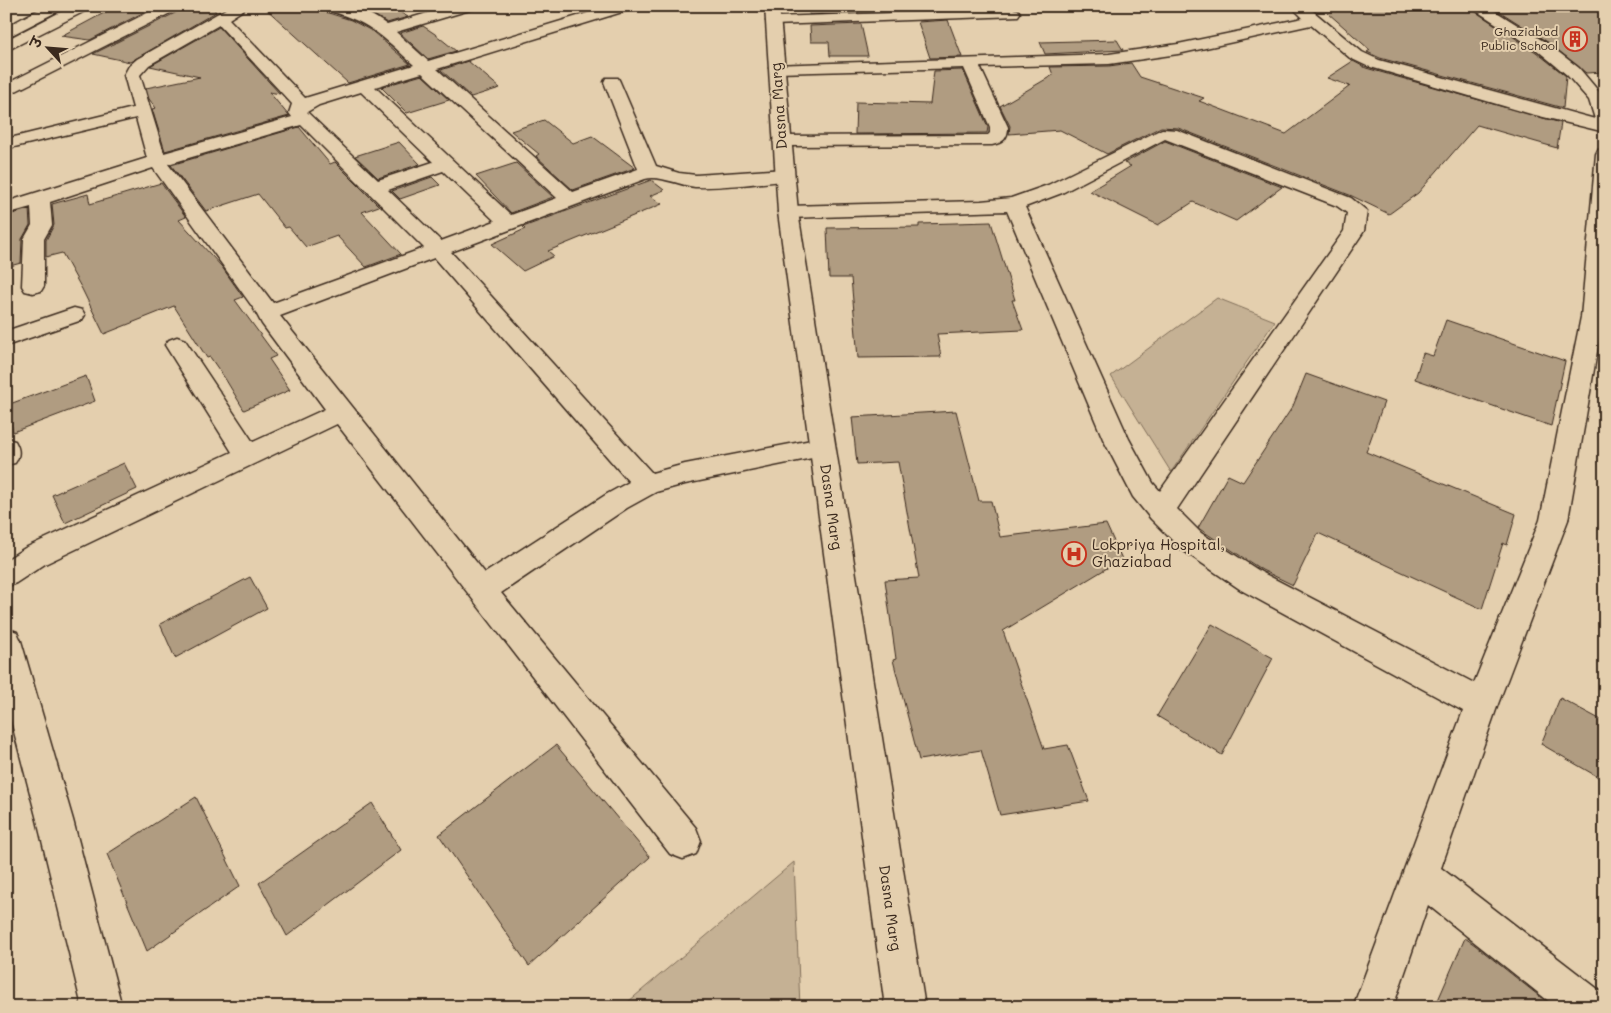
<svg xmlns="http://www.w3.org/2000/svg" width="1611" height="1013" font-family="Mali,'Playpen Sans Deva',sans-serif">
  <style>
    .green { fill: #c5b194; stroke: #806e59 }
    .building { fill: #b09c81; stroke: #3b2a1e }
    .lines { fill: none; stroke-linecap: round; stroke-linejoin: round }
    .minor-casing { stroke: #3b2a1e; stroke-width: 3 }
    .tertiary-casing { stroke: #3b2a1e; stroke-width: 3 }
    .secondary-casing { stroke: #3b2a1e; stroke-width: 3 }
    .minor { fill: #e4cfae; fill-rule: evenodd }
    .tertiary { fill: #e4cfae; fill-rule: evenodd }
    .secondary { fill: #e4cfae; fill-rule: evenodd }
    .labels { text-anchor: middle; stroke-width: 4; stroke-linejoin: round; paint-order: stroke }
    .far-poi-label { font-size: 12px; fill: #3b2a1e; stroke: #e4cfae; text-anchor: end }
    .street-label { font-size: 15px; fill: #3b2a1e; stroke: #e4cfae }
    .poi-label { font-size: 15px; fill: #3b2a1e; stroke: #e4cfae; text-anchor: start }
  </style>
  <rect width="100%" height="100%" fill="#e4cfae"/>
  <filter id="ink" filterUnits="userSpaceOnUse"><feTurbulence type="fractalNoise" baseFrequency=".02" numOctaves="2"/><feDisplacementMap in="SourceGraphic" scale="10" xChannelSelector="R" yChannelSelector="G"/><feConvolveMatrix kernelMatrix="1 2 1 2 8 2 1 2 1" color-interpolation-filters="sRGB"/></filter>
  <g filter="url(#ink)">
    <!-- green -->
    <g class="green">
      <path d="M 1217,298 L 1275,321 L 1171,472 L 1111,376 Z"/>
      <path d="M 794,862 L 800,1007 L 622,1007 Z"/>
    </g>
    <!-- building -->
    <g class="building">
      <path d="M 117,6 L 156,6 L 90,40 L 61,36 Z"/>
      <path d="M 182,6 L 212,6 L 216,12 L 130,62 L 93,54 L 179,11 Z"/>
      <path d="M 263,6 L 319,6 L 322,11 L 351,20 L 372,31 L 410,64 L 348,83 Z"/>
      <path d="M 353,6 L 390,6 L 408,17 L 387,23 L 371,13 Z"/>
      <path d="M 858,6 L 859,12 L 809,14 L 809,7 Z"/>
      <path d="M 1320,6 L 1384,6 L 1388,10 L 1467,6 L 1536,52 L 1566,76 L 1563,108 L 1380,58 L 1367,52 L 1370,50 Z"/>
      <path d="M 1491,6 L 1605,6 L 1605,72 L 1586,73 L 1549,43 Z"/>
      <path d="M 948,20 L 962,57 L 930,58 L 918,22 Z"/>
      <path d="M 861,24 L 868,56 L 830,56 L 829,42 L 811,42 L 810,26 Z"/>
      <path d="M 423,26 L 435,34 L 456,51 L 428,59 L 400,33 Z"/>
      <path d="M 219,27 L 280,94 L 269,92 L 289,116 L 165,151 L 152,109 L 156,108 L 149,99 L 146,88 L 200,77 L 150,66 Z"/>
      <path d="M 1117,40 L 1123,50 L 1045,54 L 1040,42 Z"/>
      <path d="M 468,61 L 500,88 L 471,97 L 441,70 Z"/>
      <path d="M 1353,61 L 1366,68 L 1561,123 L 1557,148 L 1477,125 L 1418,193 L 1389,214 L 1352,196 L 1178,128 L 1161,127 L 1107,154 L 1060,130 L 1009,134 L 1010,126 L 1000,106 L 1053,75 L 1050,67 L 1109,66 L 1131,63 L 1140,77 L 1204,98 L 1199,101 L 1286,134 L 1350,86 L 1327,78 Z"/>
      <path d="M 963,70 L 988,127 L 987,133 L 855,134 L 856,102 L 930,104 L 934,71 Z"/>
      <path d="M 422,75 L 449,100 L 407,113 L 381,87 Z"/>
      <path d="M 544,120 L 573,143 L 592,136 L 635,168 L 573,190 L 536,156 L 539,154 L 511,131 Z"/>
      <path d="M 299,127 L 330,164 L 335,162 L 379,206 L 362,212 L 401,254 L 366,267 L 337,236 L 306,247 L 289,227 L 285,228 L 258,194 L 206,211 L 171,165 Z"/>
      <path d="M 1165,141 L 1282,187 L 1236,221 L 1193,202 L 1158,225 L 1090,191 L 1131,166 L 1124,163 Z"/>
      <path d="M 399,142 L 420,164 L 378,178 L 355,156 Z"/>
      <path d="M 516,163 L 553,197 L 511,213 L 476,176 Z"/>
      <path d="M 432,177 L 440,185 L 400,199 L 392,191 Z"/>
      <path d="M 651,180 L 664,190 L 650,196 L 662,204 L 548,251 L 554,256 L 523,271 L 492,244 L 525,229 L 523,227 Z"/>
      <path d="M 161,183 L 186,217 L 179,220 L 222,267 L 243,297 L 235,300 L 276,356 L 269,359 L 290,390 L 244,410 L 226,380 L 210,357 L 207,358 L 174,306 L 104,334 L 82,289 L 62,253 L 46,257 L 46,240 L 54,225 L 52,204 L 88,194 L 90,204 Z"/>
      <path d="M 29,209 L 30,225 L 22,239 L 21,263 L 6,267 L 6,216 Z"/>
      <path d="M 991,222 L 1015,300 L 1012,300 L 1023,330 L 937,334 L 941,357 L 858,358 L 851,278 L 829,278 L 827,228 L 919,227 L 919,224 Z"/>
      <path d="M 1446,320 L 1565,361 L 1551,426 L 1415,379 L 1423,353 L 1433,356 Z"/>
      <path d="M 1306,374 L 1384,402 L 1366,452 L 1516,514 L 1507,545 L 1503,543 L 1482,609 L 1318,533 L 1293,585 L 1262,570 L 1198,528 L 1228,475 L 1243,482 L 1293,406 Z"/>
      <path d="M 86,376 L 95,401 L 13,432 L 7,405 Z"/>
      <path d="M 956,411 L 979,501 L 991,501 L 1000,537 L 1106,524 L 1122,559 L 1003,631 L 1044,749 L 1068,745 L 1089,801 L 1000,815 L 981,750 L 919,760 L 893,660 L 896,659 L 885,580 L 919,578 L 898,462 L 857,464 L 852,417 Z"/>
      <path d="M 124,463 L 137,489 L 65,523 L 52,495 Z"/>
      <path d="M 250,577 L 267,608 L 175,658 L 160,624 Z"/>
      <path d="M 1212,624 L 1273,658 L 1222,755 L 1157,716 Z"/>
      <path d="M 1560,698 L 1605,722 L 1605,781 L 1541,744 Z"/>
      <path d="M 556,745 L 650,857 L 529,966 L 439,835 Z"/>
      <path d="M 196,797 L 240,886 L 147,951 L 107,854 Z"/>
      <path d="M 372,803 L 401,850 L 287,936 L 259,883 Z"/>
      <path d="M 1465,938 L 1475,945 L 1553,1007 L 1435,1007 Z"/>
    </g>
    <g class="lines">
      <defs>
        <g id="minor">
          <path d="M 161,6 L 180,6 L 178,9 L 6,96 L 6,84 Z"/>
          <path d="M 231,6 L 249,6 L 229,19 L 305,98 L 414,65 C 380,34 369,21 323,9 L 321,6 C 350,6 362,7 387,25 L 451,6 L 475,6 L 473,9 L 396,32 L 428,61 L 611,6 L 634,6 L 632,9 L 437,69 L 573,192 L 638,169 L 604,82 L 606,78 L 618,78 L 620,82 L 656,166 L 679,173 L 696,175 L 785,169 L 792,171 L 794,175 L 792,179 L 785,181 C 758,183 721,188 695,187 C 678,185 660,175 645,179 L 451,252 L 652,473 L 685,464 L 822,438 L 831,440 L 835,447 L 831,454 L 822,456 L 685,484 L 656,492 L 627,508 L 501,593 L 696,828 L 701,841 L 696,854 L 683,859 L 670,854 L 337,424 L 45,564 L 16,583 L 6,587 L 6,560 L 25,548 L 232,452 L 165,345 L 169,340 L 177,337 L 185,340 L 253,442 L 325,409 L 262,324 L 254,309 L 153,168 L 50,202 L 52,225 L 44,239 L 44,286 L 41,291 L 33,293 L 25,291 L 22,286 L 24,239 L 32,225 L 31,207 L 6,214 L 6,202 L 147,158 L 136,118 L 6,149 L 6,139 L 133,108 L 124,75 L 129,66 L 137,59 ZM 219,25 L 292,104 L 289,113 L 292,117 L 164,153 L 140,75 L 149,65 ZM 422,73 L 557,198 L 511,215 L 375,87 ZM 361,92 L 433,162 L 378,180 L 307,112 L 319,105 ZM 301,125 L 424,248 L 273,303 L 168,164 ZM 443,171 L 495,221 L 441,241 L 388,190 ZM 434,258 L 629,482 L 607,494 L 485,573 L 280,316 Z"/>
          <path d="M 1296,6 L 1307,6 L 1362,52 L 1379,60 L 1595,119 L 1589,100 L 1567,75 L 1537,50 L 1469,6 L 1487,6 L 1548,44 L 1579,68 L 1605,99 L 1605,132 L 1531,114 L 1367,66 L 1350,58 L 1311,25 L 1178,54 L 1109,64 L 980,67 L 1008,127 C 1008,138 1003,143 992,145 L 782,146 L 776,145 L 773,141 L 776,137 L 782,136 L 988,135 L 990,133 L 990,127 L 964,68 L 777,73 L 771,71 L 769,68 L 771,65 L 1109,54 L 1178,44 L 1303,18 L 1294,9 Z"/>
          <path d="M 1013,9 L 1018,10 L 1020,13 L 1018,16 L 773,25 L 768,24 L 766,21 L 768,18 L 773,17 Z"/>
          <path d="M 1162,129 L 1177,130 L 1351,198 L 1367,211 L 1364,231 L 1177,509 L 1201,533 L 1261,572 L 1474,683 L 1540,520 L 1581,317 L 1596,154 L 1598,150 L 1605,149 L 1603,317 L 1568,520 L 1498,704 L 1441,868 L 1603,993 L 1605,1007 L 1556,1007 L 1428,905 L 1393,1007 L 1353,1007 L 1463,711 L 1241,590 L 1181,549 L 1151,519 L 1133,497 L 1103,439 L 1007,211 L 788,218 L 781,216 L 778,212 L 781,208 L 788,206 L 981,201 L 1011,198 L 1048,185 ZM 1165,139 L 1337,206 L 1347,213 L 1344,231 L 1160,491 L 1153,483 L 1129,439 L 1025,207 L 1062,193 Z"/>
          <path d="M 74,308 L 82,310 L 85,315 L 82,320 L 6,346 L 6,331 Z"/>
          <path d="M 6,439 L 15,441 C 20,450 20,455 15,463 L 6,465 Z"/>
          <path d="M 6,628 L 17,632 L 21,641 L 73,820 L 122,1007 L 82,1007 L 37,820 L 6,701 Z"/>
        </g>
        <g id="tertiary">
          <path d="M 72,6 L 91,6 L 89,9 L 6,51 L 6,40 Z"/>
          <path d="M 765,6 L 779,6 L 798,212 L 925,1007 L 885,1007 L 778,212 Z"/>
        </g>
        <path id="secondary" d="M 45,6 L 64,6 L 62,9 L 6,38 L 6,27 Z"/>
      </defs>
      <!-- minor casing -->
      <use href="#minor" class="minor-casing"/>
      <!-- tertiary casing -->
      <use href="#tertiary" class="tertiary-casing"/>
      <!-- secondary casing -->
      <use href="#secondary" class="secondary-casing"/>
      <!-- minor -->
      <use href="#minor" class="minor"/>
      <!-- tertiary -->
      <use href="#tertiary" class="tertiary"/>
      <!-- secondary -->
      <use href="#secondary" class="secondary"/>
    </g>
  </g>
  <!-- icons -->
  <defs>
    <symbol id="building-ring" viewBox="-11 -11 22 22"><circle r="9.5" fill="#e4cfae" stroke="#c8321e" stroke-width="1.5"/><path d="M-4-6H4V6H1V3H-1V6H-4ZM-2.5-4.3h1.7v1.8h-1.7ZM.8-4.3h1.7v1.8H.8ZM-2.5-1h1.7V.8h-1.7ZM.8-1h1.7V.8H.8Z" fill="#c8321e"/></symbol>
    <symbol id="hospital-ring" viewBox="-11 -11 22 22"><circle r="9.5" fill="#e4cfae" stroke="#c8321e" stroke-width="1.5"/><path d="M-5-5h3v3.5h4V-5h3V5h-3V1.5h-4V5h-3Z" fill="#c8321e"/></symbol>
  </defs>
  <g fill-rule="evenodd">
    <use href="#building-ring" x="1561" y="25" width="28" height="28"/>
    <use href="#hospital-ring" x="1060" y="540" width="28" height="28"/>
  </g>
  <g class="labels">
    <!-- far-poi labels -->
    <g class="far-poi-label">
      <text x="1558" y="36">Ghaziabad<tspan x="1558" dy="14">Public School</tspan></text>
    </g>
    <!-- street labels -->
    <g class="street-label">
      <text transform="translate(779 106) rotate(-94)" y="5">Dasna Marg</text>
      <text transform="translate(831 507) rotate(82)" y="5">Dasna Marg</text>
      <text transform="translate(890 908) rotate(82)" y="5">Dasna Marg</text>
    </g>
    <!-- poi labels -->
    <g class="poi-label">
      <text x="1092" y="550">Lokpriya Hospital,<tspan x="1092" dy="17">Ghaziabad</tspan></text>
    </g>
  </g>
  <!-- margin -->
  <rect width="1611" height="1013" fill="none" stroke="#e4cfae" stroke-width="25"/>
  <rect x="12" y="12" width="1586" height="988" fill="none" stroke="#3b2a1e" stroke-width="2" filter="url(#ink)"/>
  <!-- north arrow -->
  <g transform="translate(48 48) rotate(296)" stroke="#e4cfae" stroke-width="4" paint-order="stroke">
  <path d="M0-4L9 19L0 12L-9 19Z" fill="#3b2a1e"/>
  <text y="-8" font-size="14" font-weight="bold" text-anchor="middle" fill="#3b2a1e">उ</text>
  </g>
</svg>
